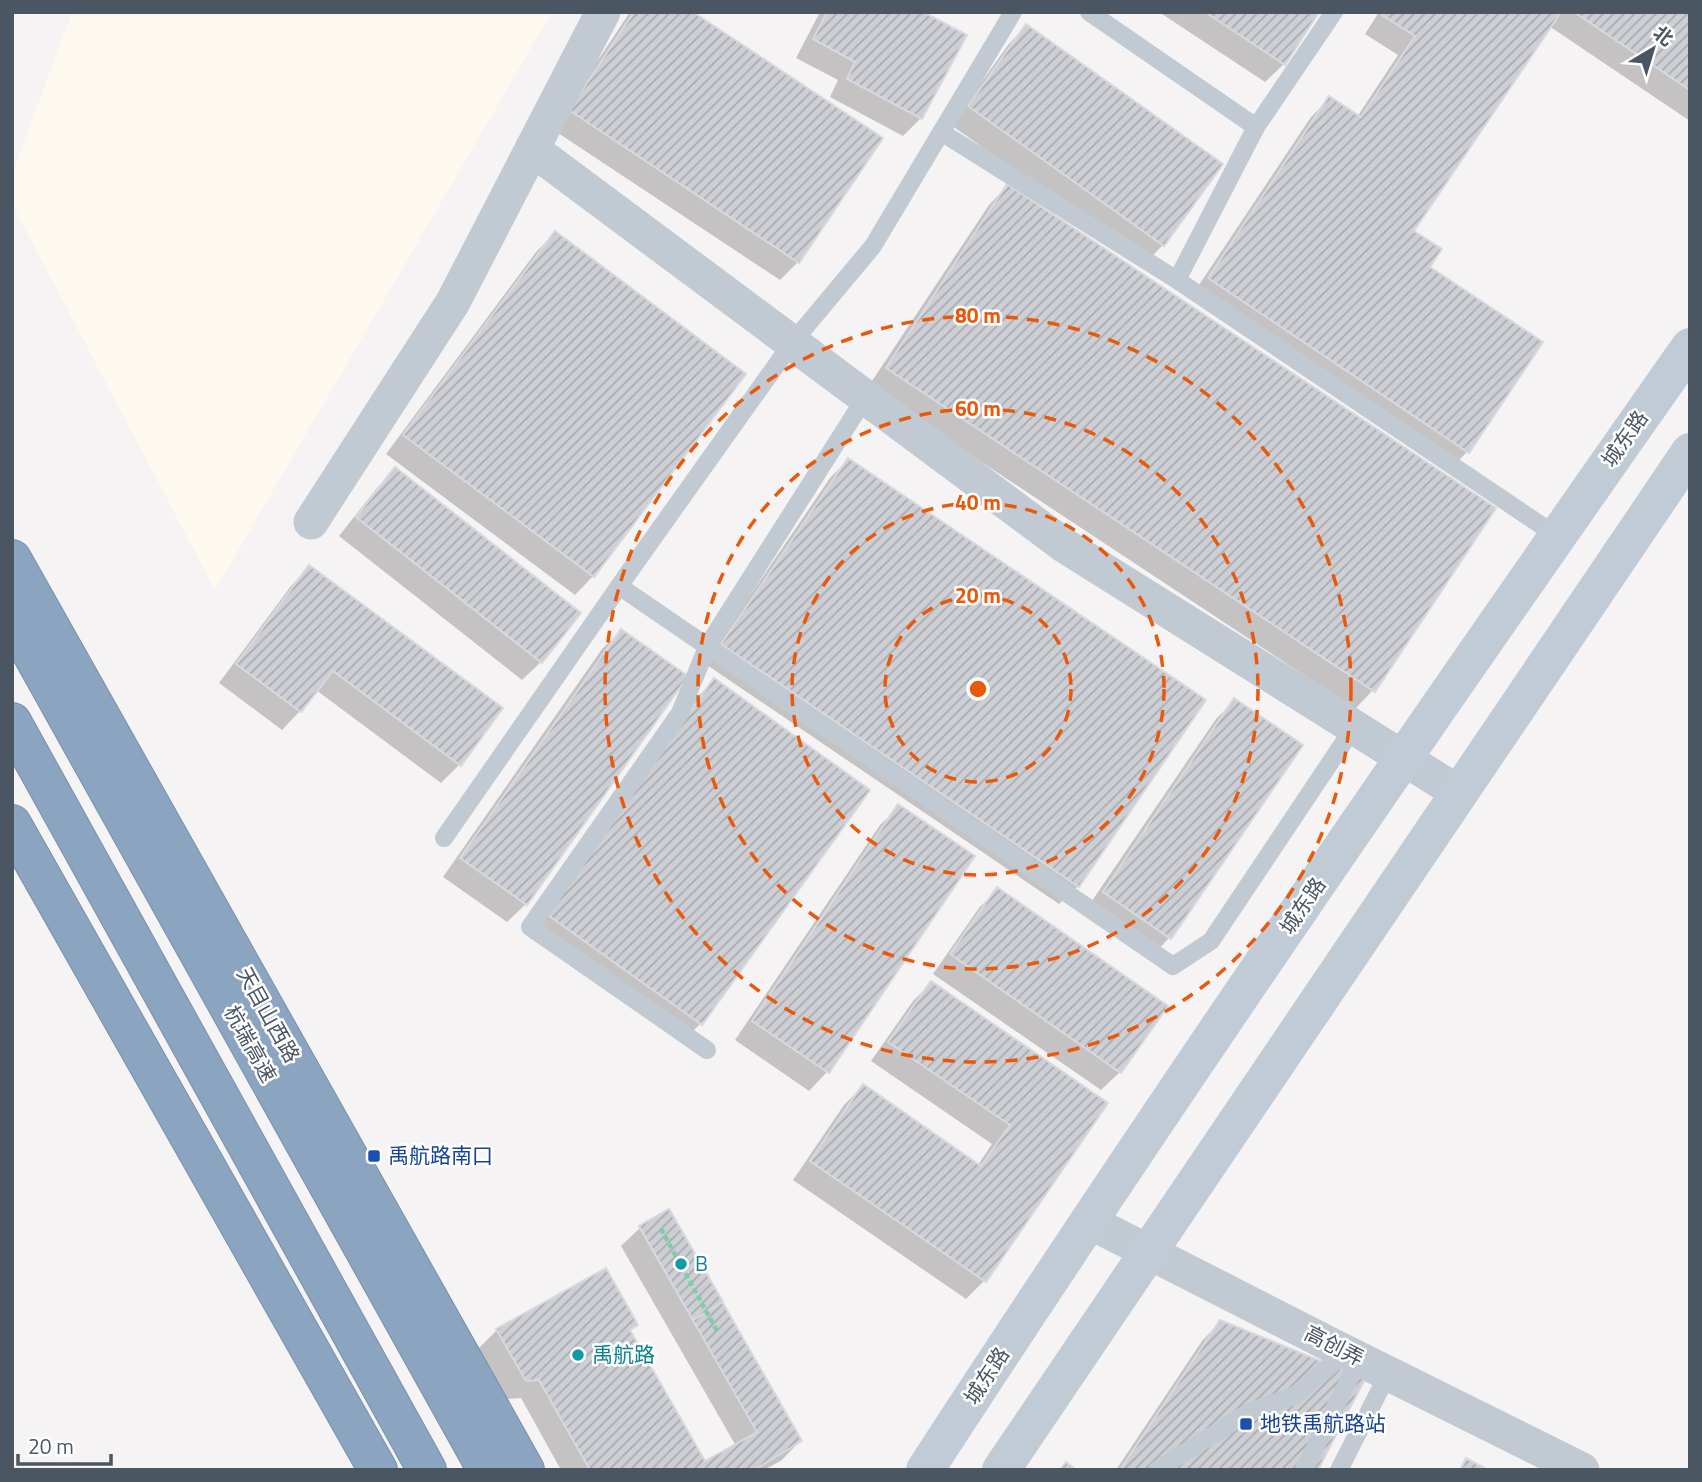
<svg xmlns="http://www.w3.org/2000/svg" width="1702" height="1482" font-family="'Titillium Web','Noto Sans SC',sans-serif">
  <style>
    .commercial { fill: #fdf9ef }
    .shadow { fill: #0003 }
    .building { fill: url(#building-hatch); stroke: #d7d9de; stroke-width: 2 }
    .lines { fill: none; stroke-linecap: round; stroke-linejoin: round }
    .highway-casing { stroke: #7690ad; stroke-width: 40 }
    .path { stroke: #7ad0a6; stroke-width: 4.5; stroke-dasharray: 5 3.5; stroke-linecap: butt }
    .lane { stroke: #c1cad2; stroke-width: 18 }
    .street { stroke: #c1cad2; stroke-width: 35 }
    .secondary { stroke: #c1cbd6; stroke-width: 38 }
    .highway { stroke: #8ba5c1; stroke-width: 38 }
    .ring { fill: none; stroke: #e8590c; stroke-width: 3.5; stroke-dasharray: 12 9 }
    .transit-dot { fill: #1a4fb4; stroke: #fff; stroke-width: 2.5 }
    .culture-dot { fill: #0f9aa8; stroke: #fff; stroke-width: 2.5 }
    .labels { text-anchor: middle; stroke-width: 5; stroke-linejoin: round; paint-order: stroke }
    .street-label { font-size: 21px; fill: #4a5661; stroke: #fff }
    .transit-label { font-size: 21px; fill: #164399; stroke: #fff; text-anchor: start }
    .culture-label { font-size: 21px; fill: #0d838f; stroke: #fff; text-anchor: start }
    .centre { fill: #e8590c; stroke: #fff; stroke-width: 3.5 }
    .ring-label { font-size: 21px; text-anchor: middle; font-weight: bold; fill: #e8590c; stroke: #fff; stroke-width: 5; stroke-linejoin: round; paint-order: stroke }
  </style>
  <defs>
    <pattern id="building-hatch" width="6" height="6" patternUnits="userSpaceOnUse" patternTransform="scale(1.75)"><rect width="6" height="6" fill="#cdcfd5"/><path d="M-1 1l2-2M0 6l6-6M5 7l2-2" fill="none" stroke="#a8abb0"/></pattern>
  </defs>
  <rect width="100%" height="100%" fill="#f5f3f3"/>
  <!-- commercial -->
  <path class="commercial" d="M 72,12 L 552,12 L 215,590 L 12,204 L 12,174 Z"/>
  <!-- shadow -->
  <g class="shadow">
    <path d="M 630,12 L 690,12 L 798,262 L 780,280 L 552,129 Z"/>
    <path d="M 820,12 L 919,12 L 921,118 L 903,136 L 830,97 L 838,80 L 796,58 Z"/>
    <path d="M 1159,12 L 1317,12 L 1284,64 L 1265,82 Z"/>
    <path d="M 1379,12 L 1690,12 L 1690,121 L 1549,26 L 1412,231 L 1427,267 L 1467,452 L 1449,470 L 1191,297 L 1311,117 L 1329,99 L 1357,117 L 1398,55 L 1365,34 Z"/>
    <path d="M 1026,26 L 1163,245 L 1145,263 L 951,125 L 1008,45 Z"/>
    <path d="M 1007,186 L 1373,690 L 1355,709 L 868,387 L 989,205 Z"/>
    <path d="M 555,233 L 743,374 L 593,576 L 575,595 L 386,454 L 536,252 Z"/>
    <path d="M 848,460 L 1203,701 L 1078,886 L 1059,904 L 704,663 L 830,478 Z"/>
    <path d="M 395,469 L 541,662 L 522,680 L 339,536 L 377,488 Z"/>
    <path d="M 309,567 L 460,764 L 441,783 L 316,690 L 300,711 L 282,730 L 219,683 L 291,586 Z"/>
    <path d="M 621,631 L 526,904 L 507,922 L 443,877 L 602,649 Z"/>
    <path d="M 715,680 L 868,790 L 700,1024 L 682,1042 L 528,932 L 696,698 Z"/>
    <path d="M 1234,701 L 1170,937 L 1152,956 L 1085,911 L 1216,719 Z"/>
    <path d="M 899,807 L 973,857 L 827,1072 L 809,1091 L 735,1040 L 880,825 Z"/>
    <path d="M 997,890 L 1120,1072 L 1101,1090 L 933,974 L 979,908 Z"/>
    <path d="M 931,983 L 1106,1103 L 984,1281 L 966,1299 L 793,1180 L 844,1105 L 863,1086 L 978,1165 L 992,1144 L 871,1061 L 913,1001 Z"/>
    <path d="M 668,1211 L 800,1441 L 782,1460 L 764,1470 L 561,1470 L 521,1398 L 507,1399 L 479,1348 L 497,1330 L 636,1325 L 629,1331 L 705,1464 L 736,1446 L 621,1246 L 640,1228 Z"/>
    <path d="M 1220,1322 L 1316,1470 L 1116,1470 L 1202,1341 Z"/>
  </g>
  <!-- building -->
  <g class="building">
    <path d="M 634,12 L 693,12 L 883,138 L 799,263 L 569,110 Z"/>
    <path d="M 827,12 L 923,12 L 967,35 L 922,119 L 847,79 L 855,62 L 813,39 Z"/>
    <path d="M 1205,12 L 1319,12 L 1285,65 Z"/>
    <path d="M 1383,12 L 1561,12 L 1414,231 L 1442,249 L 1430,267 L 1543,342 L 1469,453 L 1208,278 L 1329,96 L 1361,117 L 1415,36 L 1382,15 Z"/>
    <path d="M 1574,12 L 1690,12 L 1690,90 Z"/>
    <path d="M 1026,24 L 1223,164 L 1164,246 L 968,106 Z"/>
    <path d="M 1007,184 L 1496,508 L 1375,692 L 886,368 Z"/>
    <path d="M 555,231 L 746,374 L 594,577 L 403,435 Z"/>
    <path d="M 848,458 L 1206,700 L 1079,887 L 721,644 Z"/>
    <path d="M 395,467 L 581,613 L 542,663 L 356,517 Z"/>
    <path d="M 309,565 L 503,708 L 461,766 L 333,671 L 301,712 L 236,664 Z"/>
    <path d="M 621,629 L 688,676 L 527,905 L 460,858 Z"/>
    <path d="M 714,678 L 870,790 L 702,1025 L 545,913 Z"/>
    <path d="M 1234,698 L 1303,745 L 1171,939 L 1103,892 Z"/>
    <path d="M 898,804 L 975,856 L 829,1073 L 752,1021 Z"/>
    <path d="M 997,887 L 1168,1006 L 1121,1073 L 950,954 Z"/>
    <path d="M 931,981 L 1108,1103 L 986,1282 L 810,1161 L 863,1084 L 981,1166 L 1010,1125 L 888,1042 Z"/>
    <path d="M 669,1209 L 802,1441 L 754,1470 L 590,1470 L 539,1380 L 526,1381 L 496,1329 L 606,1268 L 638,1325 L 630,1330 L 705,1461 L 757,1432 L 639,1226 Z"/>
    <path d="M 669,1209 L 723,1302 L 693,1320 L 639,1226 Z"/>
    <path d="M 1220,1320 L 1365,1379 L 1318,1470 L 1120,1470 Z"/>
    <path d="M 1466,1458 L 1488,1470 L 1460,1470 Z"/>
    <path d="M 1066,1462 L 1076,1470 L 1060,1470 Z"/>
    <path d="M 1066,1462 L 1076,1470 L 1060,1470 Z"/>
  </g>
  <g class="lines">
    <defs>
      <g id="highway">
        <path d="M 12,559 L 525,1470"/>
        <path d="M 12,618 L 487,1470"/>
        <path d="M 12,722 L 427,1470"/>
        <path d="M 12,824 L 378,1470"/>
      </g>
    </defs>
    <!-- highway casing -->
    <use href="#highway" class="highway-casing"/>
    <!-- path -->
    <path class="path" d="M 661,1229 L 717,1331"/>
    <!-- lane -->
    <g class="lane">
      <path d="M 1089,12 L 1256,127 L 1177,280 L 1557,536"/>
      <path d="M 1256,127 L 1334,12"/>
      <path d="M 941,132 L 1177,280"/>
      <path d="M 619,586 L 1173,966 L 1211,941 L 1354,727"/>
      <path d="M 444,838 L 629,572 L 792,343 L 873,246 L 1013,12"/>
      <path d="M 707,1050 L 530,927 L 680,713 L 708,645 L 865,398"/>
      <path d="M 1157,1470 L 1249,1412 L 1294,1396 L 1331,1365 L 1337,1348"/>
      <path d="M 1304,1470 L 1359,1359"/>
      <path d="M 1339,1470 L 1388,1374"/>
    </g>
    <!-- street -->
    <g class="street">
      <path d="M 532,149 L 1065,546 L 1459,793"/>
      <path d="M 311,522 L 453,302 L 603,12"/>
      <path d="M 1088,1221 L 1337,1348 L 1582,1470"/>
    </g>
    <!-- secondary -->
    <g class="secondary">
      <path d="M 925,1470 C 1172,1090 1430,717 1690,347"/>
      <path d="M 1001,1470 L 1690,452"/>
    </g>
    <!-- highway -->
    <use href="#highway" class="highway"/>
  </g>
  <!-- distance rings -->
  <g class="ring">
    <circle cx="978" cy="689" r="93"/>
    <circle cx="978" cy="689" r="186"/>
    <circle cx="978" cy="689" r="280"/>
    <circle cx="978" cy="689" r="373"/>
  </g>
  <!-- markers -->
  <g class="transit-dot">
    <rect x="367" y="1149" width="14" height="14" rx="3.5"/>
    <rect x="1239" y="1417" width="14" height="14" rx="3.5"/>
  </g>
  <g class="culture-dot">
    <circle cx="681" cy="1264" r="7"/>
    <circle cx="578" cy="1355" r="7"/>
  </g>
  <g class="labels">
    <!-- street labels -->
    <g class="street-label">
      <text transform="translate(1625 439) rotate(-55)" y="7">城东路</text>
      <text transform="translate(1303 906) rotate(-56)" y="7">城东路</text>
      <text transform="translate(268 1015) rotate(61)" y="7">天目山西路</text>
      <text transform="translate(250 1044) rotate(61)" y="7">杭瑞高速</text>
      <text transform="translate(1334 1346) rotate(27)" y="7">高创弄</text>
      <text transform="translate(987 1376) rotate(-57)" y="7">城东路</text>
    </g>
    <!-- transit labels -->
    <g class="transit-label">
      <text x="388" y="1163">禹航路南口</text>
      <text x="1260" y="1431">地铁禹航路站</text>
    </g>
    <!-- culture labels -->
    <g class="culture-label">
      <text x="695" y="1271">B</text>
      <text x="592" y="1362">禹航路</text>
    </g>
  </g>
  <circle cx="978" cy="689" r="10" class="centre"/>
  <g class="ring-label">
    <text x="978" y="323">80 m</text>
    <text x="978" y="416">60 m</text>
    <text x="978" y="510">40 m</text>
    <text x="978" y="603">20 m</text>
  </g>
  <!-- border -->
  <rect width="1702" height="1482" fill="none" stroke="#4a5661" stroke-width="28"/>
  <!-- north arrow -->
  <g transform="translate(1653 49) rotate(38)" stroke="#ffffff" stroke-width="5" paint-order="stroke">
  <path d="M0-5L12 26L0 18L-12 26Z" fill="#4a5661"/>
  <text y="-10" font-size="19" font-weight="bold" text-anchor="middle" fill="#4a5661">北</text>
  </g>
  <!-- scale -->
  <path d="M18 1454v10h93v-10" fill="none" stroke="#4a5661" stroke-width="3.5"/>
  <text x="28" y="1454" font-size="21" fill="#4a5661" stroke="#ffffff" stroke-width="5" paint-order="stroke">20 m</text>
</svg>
